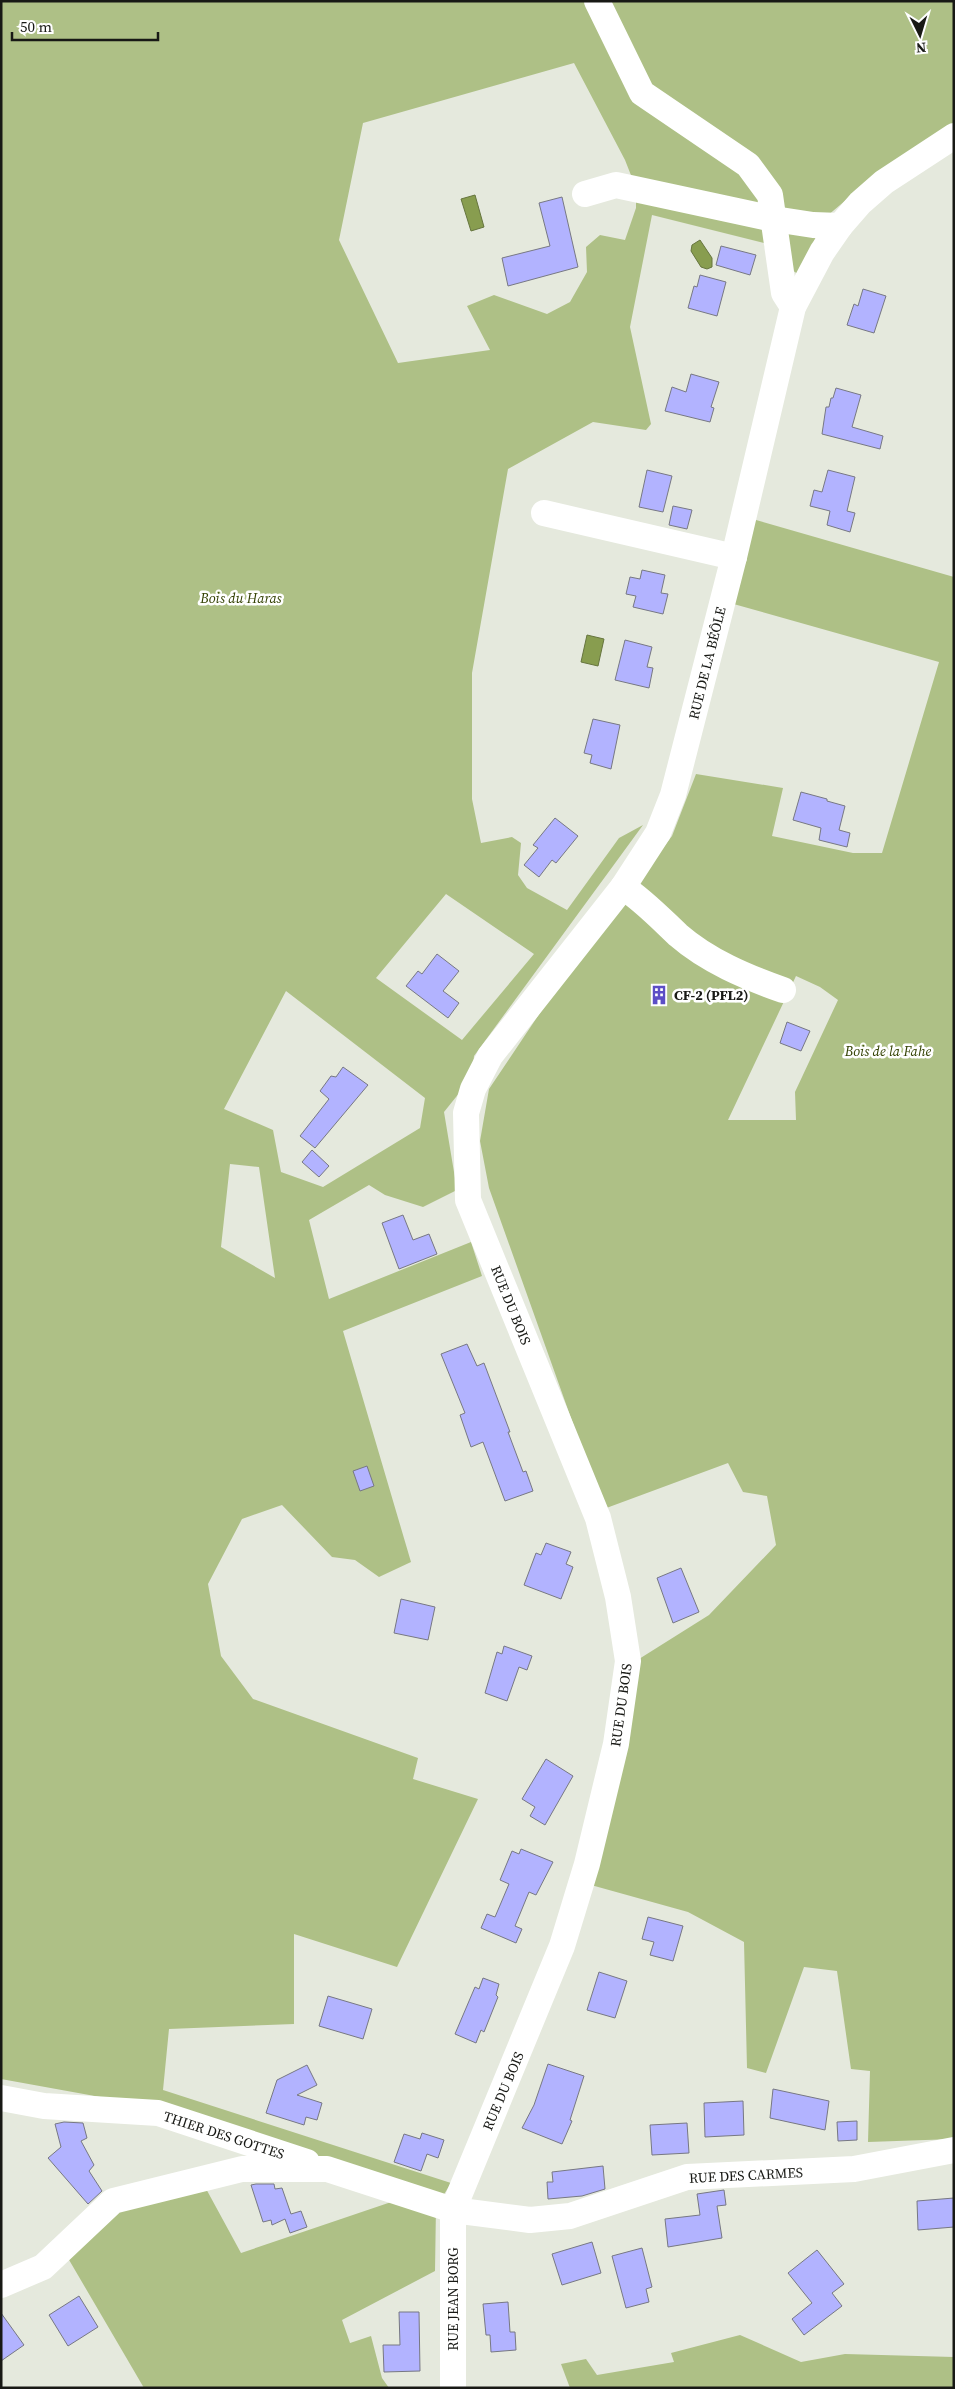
<svg xmlns="http://www.w3.org/2000/svg" width="955" height="2389" font-family="'Source Serif 4',serif">
  <style>
    .green { fill: #aec086; fill-rule: evenodd }
    .water { fill: #889d4f; stroke: #66753e }
    .building { fill: #b2b3ff; stroke: #777883 }
    .lines { fill: none; stroke-linecap: round; stroke-linejoin: round }
    .minor { stroke: #fff; stroke-width: 26 }
    .labels { text-anchor: middle; stroke-width: 5; stroke-linejoin: round; paint-order: stroke }
    .park-label { font-size: 14px; font-style: italic; fill: #324001; stroke: #fff }
    .street-label { font-size: 14px; fill: #181915; stroke: #fff }
    .poi-label { font-size: 14px; font-weight: bold; fill: #181915; stroke: #fff; text-anchor: start }
  </style>
  <rect width="100%" height="100%" fill="#e5e9dd"/>
  <!-- green -->
  <g class="green">
    <path d="M 1,1 L 954,1 L 954,131 L 866,183 L 820,222 L 807,265 L 801,276 L 766,253 L 764,243 L 652,215 L 630,327 L 651,424 L 646,430 L 593,422 L 508,469 L 472,673 L 472,799 L 481,843 L 512,837 L 521,843 L 518,875 L 527,888 L 567,910 L 619,838 L 643,825 L 474,1056 L 472,1077 L 444,1112 L 457,1190 L 423,1207 L 385,1195 L 369,1185 L 309,1220 L 329,1299 L 471,1242 L 482,1276 L 343,1331 L 411,1562 L 379,1577 L 355,1560 L 332,1557 L 282,1505 L 242,1519 L 208,1584 L 221,1656 L 253,1699 L 418,1758 L 413,1779 L 478,1799 L 397,1967 L 294,1934 L 294,2024 L 169,2029 L 163,2090 L 451,2183 L 443,2196 L 161,2108 L 1,2079 ZM 574,63 L 625,160 L 636,188 L 636,208 L 625,240 L 600,235 L 586,247 L 587,272 L 570,302 L 547,314 L 494,295 L 467,306 L 490,350 L 398,363 L 339,240 L 363,123 ZM 446,894 L 534,954 L 462,1040 L 376,978 ZM 286,991 L 425,1098 L 420,1128 L 323,1187 L 281,1172 L 273,1130 L 224,1109 ZM 230,1164 L 259,1167 L 275,1278 L 221,1247 Z"/>
    <path d="M 749,518 L 954,577 L 954,2139 L 868,2142 L 870,2071 L 851,2069 L 837,1971 L 804,1967 L 766,2073 L 747,2068 L 744,1942 L 688,1912 L 591,1885 L 639,1659 L 709,1615 L 776,1545 L 767,1496 L 743,1492 L 728,1463 L 601,1510 L 592,1477 L 489,1188 L 480,1141 L 489,1089 L 564,977 L 672,836 L 696,774 L 783,788 L 772,836 L 853,853 L 882,853 L 939,662 L 730,603 ZM 796,976 L 820,987 L 838,1000 L 795,1092 L 796,1120 L 728,1120 Z"/>
    <path d="M 204,2185 L 241,2253 L 403,2198 L 436,2206 L 435,2271 L 342,2320 L 350,2343 L 371,2336 L 382,2378 L 389,2388 L 144,2388 L 65,2253 L 115,2211 Z"/>
    <path d="M 740,2335 L 801,2362 L 845,2354 L 954,2357 L 954,2388 L 570,2388 L 561,2364 L 586,2359 L 597,2375 L 674,2362 L 671,2353 Z"/>
  </g>
  <!-- water -->
  <g class="water">
    <path d="M 475,195 L 484,227 L 471,231 L 461,199 Z"/>
    <path d="M 700,240 L 712,258 L 712,267 L 707,269 L 701,267 L 691,251 L 692,245 Z"/>
    <path d="M 587,635 L 604,639 L 598,666 L 581,662 Z"/>
  </g>
  <!-- building -->
  <g class="building">
    <path d="M 562,197 L 578,267 L 508,286 L 502,258 L 550,246 L 539,203 Z"/>
    <path d="M 721,246 L 756,255 L 750,275 L 716,265 Z"/>
    <path d="M 700,275 L 726,282 L 717,316 L 688,308 L 694,286 L 697,287 Z"/>
    <path d="M 863,289 L 886,296 L 874,333 L 847,325 L 854,304 L 858,306 Z"/>
    <path d="M 691,374 L 719,382 L 711,407 L 714,408 L 710,422 L 665,411 L 672,387 L 686,392 Z"/>
    <path d="M 836,388 L 861,395 L 852,427 L 883,436 L 880,449 L 822,434 L 826,407 L 829,407 L 831,398 L 833,398 Z"/>
    <path d="M 647,470 L 672,476 L 663,512 L 639,507 Z"/>
    <path d="M 828,470 L 855,477 L 847,511 L 855,513 L 850,532 L 827,525 L 830,511 L 810,506 L 814,490 L 822,492 Z"/>
    <path d="M 673,506 L 692,510 L 687,529 L 669,525 Z"/>
    <path d="M 642,570 L 665,575 L 661,593 L 668,594 L 663,614 L 633,607 L 636,596 L 626,594 L 630,577 L 640,579 Z"/>
    <path d="M 625,640 L 652,647 L 647,667 L 653,668 L 649,688 L 615,680 Z"/>
    <path d="M 593,719 L 620,725 L 611,769 L 590,763 L 592,755 L 584,753 Z"/>
    <path d="M 801,792 L 827,799 L 827,801 L 845,806 L 839,830 L 850,833 L 847,847 L 819,840 L 821,828 L 793,820 Z"/>
    <path d="M 555,818 L 578,836 L 556,863 L 552,860 L 539,877 L 524,865 L 538,848 L 533,845 Z"/>
    <path d="M 437,954 L 459,971 L 443,991 L 459,1003 L 448,1018 L 406,986 L 418,971 L 422,974 Z"/>
    <path d="M 787,1022 L 810,1031 L 801,1051 L 780,1043 Z"/>
    <path d="M 343,1067 L 368,1085 L 315,1148 L 300,1136 L 329,1099 L 320,1091 L 331,1076 L 336,1077 Z"/>
    <path d="M 312,1150 L 329,1166 L 319,1177 L 302,1162 Z"/>
    <path d="M 403,1215 L 413,1240 L 429,1234 L 437,1254 L 399,1269 L 382,1223 Z"/>
    <path d="M 467,1344 L 477,1366 L 484,1363 L 510,1432 L 508,1432 L 523,1472 L 526,1471 L 533,1491 L 505,1501 L 483,1442 L 471,1447 L 460,1415 L 465,1413 L 441,1354 Z"/>
    <path d="M 367,1466 L 374,1486 L 360,1491 L 353,1471 Z"/>
    <path d="M 546,1543 L 571,1552 L 566,1564 L 573,1567 L 561,1599 L 524,1585 L 536,1553 L 541,1555 Z"/>
    <path d="M 681,1568 L 699,1612 L 673,1623 L 657,1578 Z"/>
    <path d="M 401,1599 L 435,1607 L 428,1640 L 394,1633 Z"/>
    <path d="M 504,1646 L 532,1656 L 527,1670 L 519,1667 L 507,1701 L 485,1693 L 497,1652 L 502,1654 Z"/>
    <path d="M 546,1759 L 573,1776 L 545,1825 L 530,1816 L 535,1807 L 522,1799 Z"/>
    <path d="M 521,1849 L 553,1862 L 536,1895 L 529,1892 L 515,1926 L 522,1929 L 516,1943 L 481,1928 L 487,1914 L 495,1917 L 509,1884 L 500,1880 L 512,1851 L 519,1854 Z"/>
    <path d="M 648,1917 L 683,1926 L 673,1961 L 650,1955 L 654,1942 L 642,1939 Z"/>
    <path d="M 599,1972 L 627,1981 L 615,2018 L 587,2010 Z"/>
    <path d="M 483,1978 L 499,1984 L 496,1995 L 498,1997 L 484,2032 L 481,2030 L 476,2043 L 455,2034 L 475,1987 L 479,1989 Z"/>
    <path d="M 328,1996 L 372,2009 L 363,2039 L 319,2026 Z"/>
    <path d="M 548,2064 L 584,2076 L 570,2120 L 572,2121 L 562,2144 L 522,2128 L 534,2105 Z"/>
    <path d="M 307,2065 L 317,2085 L 297,2095 L 322,2103 L 317,2120 L 306,2117 L 304,2125 L 266,2113 L 277,2080 Z"/>
    <path d="M 773,2089 L 829,2101 L 825,2130 L 770,2118 Z"/>
    <path d="M 743,2101 L 744,2135 L 705,2137 L 704,2103 Z"/>
    <path d="M 857,2121 L 857,2140 L 838,2141 L 837,2122 Z"/>
    <path d="M 64,2122 L 83,2123 L 87,2138 L 81,2141 L 94,2165 L 89,2171 L 102,2191 L 88,2204 L 48,2158 L 61,2147 L 55,2124 Z"/>
    <path d="M 687,2123 L 689,2153 L 652,2155 L 650,2125 Z"/>
    <path d="M 422,2133 L 444,2140 L 438,2158 L 427,2154 L 421,2171 L 394,2162 L 404,2134 L 420,2139 Z"/>
    <path d="M 603,2166 L 605,2189 L 582,2196 L 548,2199 L 547,2182 L 553,2182 L 552,2172 Z"/>
    <path d="M 256,2184 L 274,2184 L 275,2189 L 282,2188 L 291,2214 L 301,2211 L 307,2227 L 290,2233 L 285,2219 L 272,2225 L 271,2220 L 263,2222 L 251,2185 Z"/>
    <path d="M 724,2190 L 726,2205 L 717,2206 L 722,2238 L 668,2247 L 665,2219 L 700,2215 L 697,2194 Z"/>
    <path d="M 954,2198 L 954,2227 L 918,2230 L 917,2201 Z"/>
    <path d="M 592,2242 L 601,2273 L 562,2285 L 552,2254 Z"/>
    <path d="M 642,2248 L 652,2287 L 646,2289 L 649,2302 L 626,2308 L 612,2256 Z"/>
    <path d="M 817,2250 L 844,2284 L 832,2293 L 842,2306 L 804,2335 L 792,2319 L 812,2303 L 788,2273 Z"/>
    <path d="M 79,2296 L 98,2327 L 68,2346 L 49,2315 Z"/>
    <path d="M 508,2302 L 510,2332 L 515,2332 L 516,2350 L 491,2352 L 490,2335 L 486,2335 L 483,2304 Z"/>
    <path d="M 399,2312 L 419,2312 L 420,2371 L 384,2372 L 383,2345 L 400,2345 Z"/>
    <path d="M 1,2313 L 24,2345 L 1,2361 Z"/>
  </g>
  <g class="lines">
    <!-- minor -->
    <g class="minor">
      <path d="M 597,1 L 642,93 L 748,165 L 770,195 L 784,293 L 793,307"/>
      <path d="M 585,194 L 616,185 L 774,219 L 813,225 L 840,226"/>
      <path d="M 544,513 L 734,557"/>
      <path d="M 623,887 C 644,901 660,918 678,935 C 708,961 746,977 783,990"/>
      <path d="M 1,2098 L 44,2106 L 158,2113 L 307,2162"/>
      <path d="M 1,2285 L 43,2267 L 113,2201 L 242,2169 L 327,2169 L 453,2210 L 530,2220 L 570,2216 L 687,2177 L 854,2169 L 954,2150"/>
      <path d="M 453,2388 L 453,2210 L 562,1946 L 587,1864 L 616,1744 L 628,1661 L 618,1597 L 598,1518 L 468,1200 L 466,1113 L 473,1089 L 490,1056 L 623,887 L 658,833 L 673,795 L 734,557 L 793,307 L 822,252 L 840,226 L 860,203 L 884,182 L 954,136"/>
    </g>
  </g>
  <!-- icons -->
  <defs>
    <symbol id="building-bare" viewBox="-9 -9 18 18"><path d="M-4-6H4V6H1V3H-1V6H-4ZM-2.5-4.3h1.7v1.8h-1.7ZM.8-4.3h1.7v1.8H.8ZM-2.5-1h1.7V.8h-1.7ZM.8-1h1.7V.8H.8Z" fill="#5c4ec6" stroke="#fff" stroke-width="2.5" paint-order="stroke"/></symbol>
  </defs>
  <g fill-rule="evenodd">
    <use href="#building-bare" x="645" y="981" width="28" height="28"/>
  </g>
  <g class="labels">
    <!-- park labels -->
    <g class="park-label">
      <text x="241" y="603">Bois du Haras</text>
      <text x="888" y="1056">Bois de la Fahe</text>
    </g>
    <!-- street labels -->
    <g class="street-label">
      <text transform="translate(707 663) rotate(-76)" y="5">RUE DE LA BÉÔLE</text>
      <text transform="translate(511 1305) rotate(68)" y="5">RUE DU BOIS</text>
      <text transform="translate(621 1705) rotate(-82)" y="5">RUE DU BOIS</text>
      <text transform="translate(503 2091) rotate(-67)" y="5">RUE DU BOIS</text>
      <text transform="translate(224 2135) rotate(18)" y="5">THIER DES GOTTES</text>
      <text transform="translate(746 2175) rotate(-3)" y="5">RUE DES CARMES</text>
      <text transform="translate(453 2299) rotate(-90)" y="5">RUE JEAN BORG</text>
    </g>
    <!-- poi labels -->
    <g class="poi-label">
      <text x="674" y="1000">CF-2 (PFL2)</text>
    </g>
  </g>
  <!-- border -->
  <rect width="955" height="2389" fill="none" stroke="#181915" stroke-width="5"/>
  <!-- north arrow -->
  <g transform="translate(920 35) rotate(175)" stroke="#ffffff" stroke-width="4" paint-order="stroke">
  <path d="M0-4L9 19L0 12L-9 19Z" fill="#181915"/>
  <text y="-8" font-size="14" font-weight="bold" text-anchor="middle" fill="#181915">N</text>
  </g>
  <!-- scale -->
  <path d="M12 32v8h146v-8" fill="none" stroke="#181915" stroke-width="2.5"/>
  <text x="20" y="32" font-size="15" fill="#181915" stroke="#ffffff" stroke-width="4" paint-order="stroke">50 m</text>
</svg>
